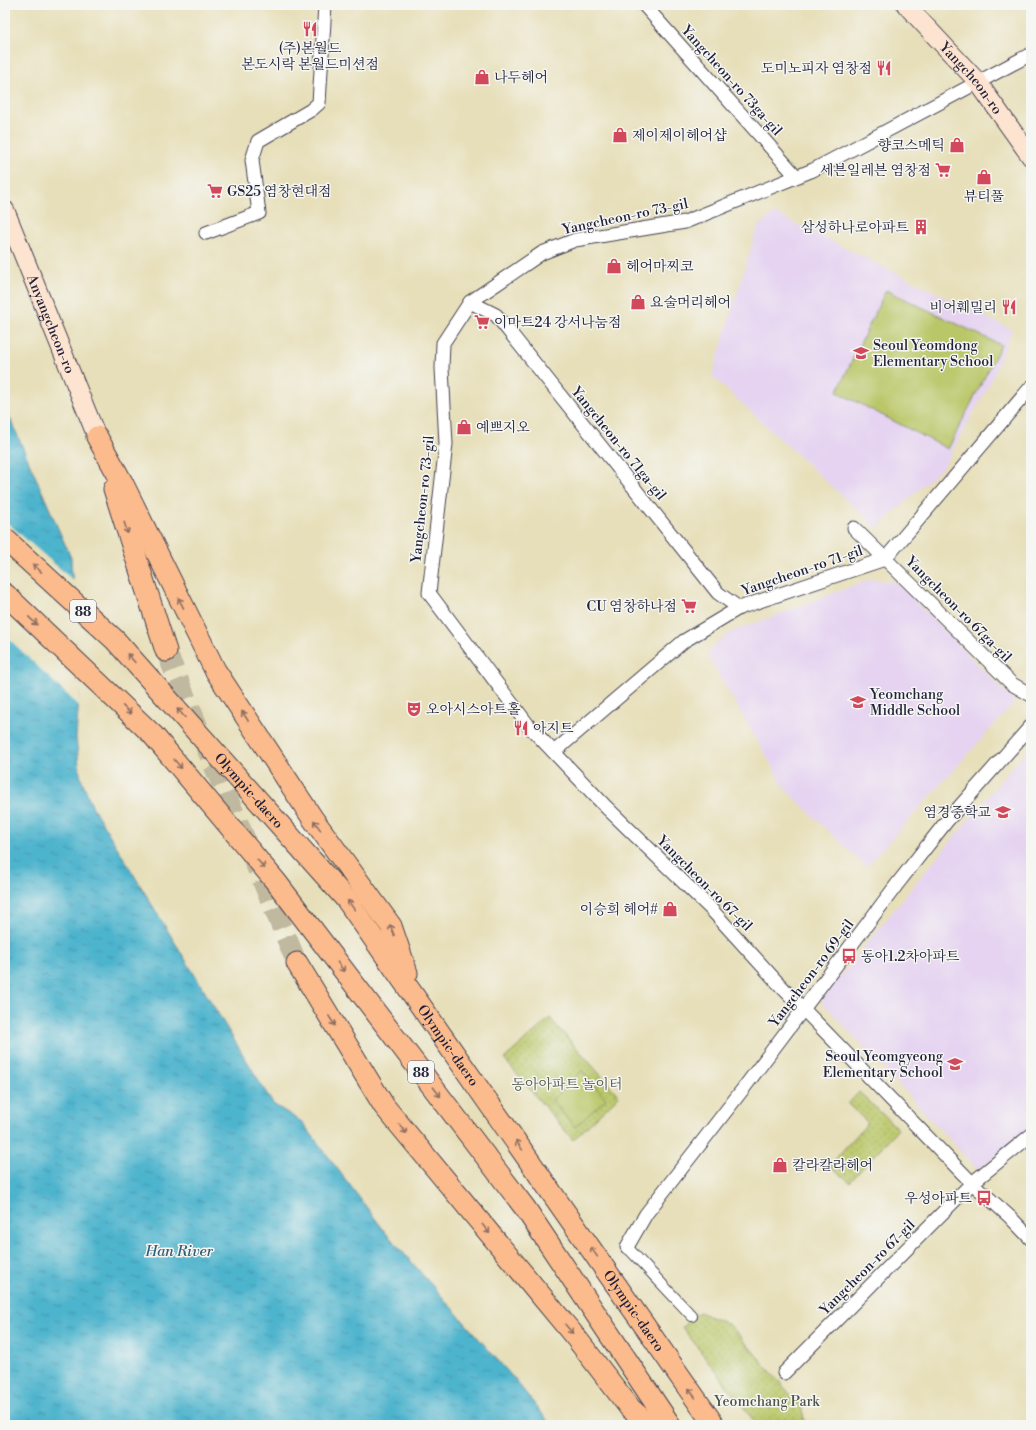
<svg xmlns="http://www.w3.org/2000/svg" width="1036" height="1430" font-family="'Libre Bodoni','Noto Serif KR',serif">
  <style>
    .built { fill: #e5d3f1 }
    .park { fill: url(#park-dots); stroke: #6e7452 }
    .pitch { fill: #bac769; stroke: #6e7452 }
    .water { fill: url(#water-ripples); stroke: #386b84 }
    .pier { fill: #e7dfb9 }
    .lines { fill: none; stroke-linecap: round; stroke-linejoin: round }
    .trunk-tunnel { stroke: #c0b9a0; stroke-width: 21; stroke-dasharray: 21 10; stroke-linecap: butt }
    .pedestrian-casing { stroke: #403e4e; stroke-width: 12 }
    .minor-casing { stroke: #403e4e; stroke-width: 15 }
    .secondary-casing { stroke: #403e4e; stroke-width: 20 }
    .trunk-casing { stroke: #403e4e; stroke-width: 23 }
    .pedestrian { stroke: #fff; stroke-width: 10 }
    .minor { stroke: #fff; stroke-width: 13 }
    .secondary { stroke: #fde4d1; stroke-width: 18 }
    .trunk { stroke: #fbbb8c; stroke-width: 21 }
    .oneway { stroke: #8e6e64 }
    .labels { text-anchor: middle; stroke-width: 3; stroke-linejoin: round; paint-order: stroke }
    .shield { fill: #f6f6f2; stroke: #626272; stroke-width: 1 }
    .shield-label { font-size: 13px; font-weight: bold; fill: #22223b }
    .poi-label { font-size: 14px; fill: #22223b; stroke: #f6f6f2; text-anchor: start }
    .street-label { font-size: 14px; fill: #22223b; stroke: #f6f6f2 }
    .park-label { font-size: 14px; fill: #505449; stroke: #f6f6f2 }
    .water-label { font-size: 15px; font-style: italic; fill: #345c75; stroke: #f6f6f2 }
  </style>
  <defs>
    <pattern id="park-dots" width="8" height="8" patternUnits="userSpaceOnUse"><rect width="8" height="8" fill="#bac769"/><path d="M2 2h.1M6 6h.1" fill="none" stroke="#a0ab5c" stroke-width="1.8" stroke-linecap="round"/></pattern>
    <pattern id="water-ripples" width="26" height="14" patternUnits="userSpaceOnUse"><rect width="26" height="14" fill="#4eb4cd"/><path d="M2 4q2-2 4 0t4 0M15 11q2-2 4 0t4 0" fill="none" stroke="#4092a8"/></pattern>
  </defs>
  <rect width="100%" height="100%" fill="#f6f6f2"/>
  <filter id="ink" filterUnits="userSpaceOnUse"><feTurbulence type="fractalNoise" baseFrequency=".025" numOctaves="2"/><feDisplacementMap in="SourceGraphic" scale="8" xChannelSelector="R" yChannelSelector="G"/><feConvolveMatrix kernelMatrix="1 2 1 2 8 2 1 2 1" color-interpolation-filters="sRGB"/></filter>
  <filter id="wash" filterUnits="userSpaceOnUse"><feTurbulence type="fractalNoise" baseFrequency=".012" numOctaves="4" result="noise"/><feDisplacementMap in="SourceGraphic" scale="16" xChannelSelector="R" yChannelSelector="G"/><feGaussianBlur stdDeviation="0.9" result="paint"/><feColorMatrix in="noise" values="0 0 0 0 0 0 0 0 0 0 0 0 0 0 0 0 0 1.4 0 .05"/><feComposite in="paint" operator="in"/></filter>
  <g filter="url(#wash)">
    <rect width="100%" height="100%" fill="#e7dfb9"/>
    <!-- built -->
    <g class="built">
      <path d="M 774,213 L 1012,330 L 991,381 L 944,466 L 877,528 L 712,376 L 757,228 Z"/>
      <path d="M 871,579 L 896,582 L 1015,702 L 866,867 L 786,790 L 708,656 L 711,648 L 729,633 Z"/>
      <path d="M 1031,745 L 1031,1127 L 978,1170 L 821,1001 L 918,880 Z"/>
    </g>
    <!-- park -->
    <g class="park">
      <path d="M 550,1018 L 619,1096 L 573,1140 L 504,1059 Z"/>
      <path d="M 859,1092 L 898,1129 L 850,1182 L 829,1165 L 868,1123 L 848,1104 Z"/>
      <path d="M 699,1312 L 730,1325 L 803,1409 L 804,1425 L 757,1425 L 682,1327 Z"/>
    </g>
    <!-- pitch -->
    <g class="pitch">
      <path d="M 886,290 L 1001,345 L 948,449 L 837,392 Z"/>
      <path d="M 582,1071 L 606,1099 L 575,1127 L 552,1100 Z"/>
    </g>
    <!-- water -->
    <path class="water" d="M 5,407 L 71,558 L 79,698 L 76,737 L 80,775 L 92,806 L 273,1104 L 302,1122 L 386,1233 L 516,1381 L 551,1425 L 5,1425 Z"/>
    <!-- pier -->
    <path class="pier" d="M 5,521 L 74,581 L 80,707 L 5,635 Z"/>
  </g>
  <g filter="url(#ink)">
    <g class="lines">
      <!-- trunk-tunnel -->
      <path class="trunk-tunnel" d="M 166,651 L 297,963"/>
      <defs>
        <path id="pedestrian" d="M 627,1247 L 692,1316"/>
        <g id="minor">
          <path d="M 644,5 L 796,176"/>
          <path d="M 1031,54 L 813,170 L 685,222 L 575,240 L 542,253 L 470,302 L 443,343 L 442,368 L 446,444 L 429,593 L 528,725 L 606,807 L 710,908 L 777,982 L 972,1183 L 1010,1217 L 1031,1239"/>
          <path d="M 206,233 L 259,213 L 252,160 L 258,141 L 311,110 L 319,103 L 325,5"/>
          <path d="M 470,302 L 496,315 L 718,593 L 739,608"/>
          <path d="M 854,528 L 1012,684 L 1031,695"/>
          <path d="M 554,752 L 684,641 L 739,608 L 885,559 L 1031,387"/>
          <path d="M 627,1247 L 646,1214 L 743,1089 L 898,883 L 946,822 L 1031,726"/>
          <path d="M 784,1373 L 972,1183 L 1031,1135"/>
        </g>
        <g id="secondary">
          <path id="s1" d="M 906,5 L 977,81 L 1031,157"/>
          <path id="s2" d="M 5,210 L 97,437"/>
        </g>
        <g id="trunk">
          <path d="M 97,437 L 122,482 L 215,670 L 313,819 L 391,926 L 407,973"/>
          <path d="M 114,489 L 166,651"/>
          <path id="s3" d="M 5,539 L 115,640 L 346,899 L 714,1425"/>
          <path d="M 5,594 L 153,735 L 277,883 L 525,1208 L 670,1425"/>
          <path d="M 297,963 L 384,1106 L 577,1339 L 630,1408 L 649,1425"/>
        </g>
      </defs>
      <!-- pedestrian casing -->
      <use href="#pedestrian" class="pedestrian-casing"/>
      <!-- minor casing -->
      <use href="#minor" class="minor-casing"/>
      <!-- secondary casing -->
      <use href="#secondary" class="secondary-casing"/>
      <!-- trunk casing -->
      <use href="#trunk" class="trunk-casing"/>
      <!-- pedestrian -->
      <use href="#pedestrian" class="pedestrian"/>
      <!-- minor -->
      <use href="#minor" class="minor"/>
      <!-- secondary -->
      <use href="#secondary" class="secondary"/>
      <!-- trunk -->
      <use href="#trunk" class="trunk"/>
    </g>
    <!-- one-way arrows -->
    <defs><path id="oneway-shaft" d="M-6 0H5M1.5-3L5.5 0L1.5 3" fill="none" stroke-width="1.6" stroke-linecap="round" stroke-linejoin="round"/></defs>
    <g class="oneway">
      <use href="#oneway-shaft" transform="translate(126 528) rotate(72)"/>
      <use href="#oneway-shaft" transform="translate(37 568) rotate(-137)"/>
      <use href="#oneway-shaft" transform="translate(181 603) rotate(-117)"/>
      <use href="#oneway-shaft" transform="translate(33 621) rotate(44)"/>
      <use href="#oneway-shaft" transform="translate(131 658) rotate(-132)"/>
      <use href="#oneway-shaft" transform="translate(127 710) rotate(44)"/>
      <use href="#oneway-shaft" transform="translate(181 713) rotate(-132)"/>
      <use href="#oneway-shaft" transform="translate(245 716) rotate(-123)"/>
      <use href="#oneway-shaft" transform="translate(178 764) rotate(50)"/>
      <use href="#oneway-shaft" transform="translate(317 825) rotate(-126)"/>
      <use href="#oneway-shaft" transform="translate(261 864) rotate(50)"/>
      <use href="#oneway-shaft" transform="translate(351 905) rotate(-125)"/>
      <use href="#oneway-shaft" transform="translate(392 930) rotate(-112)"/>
      <use href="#oneway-shaft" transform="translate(341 967) rotate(53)"/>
      <use href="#oneway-shaft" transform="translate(332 1021) rotate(58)"/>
      <use href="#oneway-shaft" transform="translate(437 1092) rotate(53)"/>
      <use href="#oneway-shaft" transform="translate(403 1129) rotate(51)"/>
      <use href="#oneway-shaft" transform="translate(519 1145) rotate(-125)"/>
      <use href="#oneway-shaft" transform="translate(486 1229) rotate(51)"/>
      <use href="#oneway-shaft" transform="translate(594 1252) rotate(-125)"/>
      <use href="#oneway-shaft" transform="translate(569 1329) rotate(50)"/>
      <use href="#oneway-shaft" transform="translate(692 1393) rotate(-125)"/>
    </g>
  </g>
  <!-- icons -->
  <defs>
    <symbol id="restaurant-bare" viewBox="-9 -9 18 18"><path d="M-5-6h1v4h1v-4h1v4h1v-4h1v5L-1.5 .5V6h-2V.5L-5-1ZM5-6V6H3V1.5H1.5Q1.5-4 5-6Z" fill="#d1495b" stroke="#f6f6f2" stroke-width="2.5" paint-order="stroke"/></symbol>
    <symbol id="shop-bare" viewBox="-9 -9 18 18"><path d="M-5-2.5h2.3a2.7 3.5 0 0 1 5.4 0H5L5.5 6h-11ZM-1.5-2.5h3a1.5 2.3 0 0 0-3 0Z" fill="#d1495b" stroke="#f6f6f2" stroke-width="2.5" paint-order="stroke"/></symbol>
    <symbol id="supermarket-bare" viewBox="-9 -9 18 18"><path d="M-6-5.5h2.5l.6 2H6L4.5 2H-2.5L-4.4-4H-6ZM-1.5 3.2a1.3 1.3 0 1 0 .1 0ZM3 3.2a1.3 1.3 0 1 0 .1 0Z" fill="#d1495b" stroke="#f6f6f2" stroke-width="2.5" paint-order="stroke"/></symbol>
    <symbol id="building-bare" viewBox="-9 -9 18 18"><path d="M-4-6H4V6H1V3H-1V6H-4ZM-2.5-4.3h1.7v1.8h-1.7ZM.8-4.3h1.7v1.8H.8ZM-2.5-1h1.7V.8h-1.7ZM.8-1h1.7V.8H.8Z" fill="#d1495b" stroke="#f6f6f2" stroke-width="2.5" paint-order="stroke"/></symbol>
    <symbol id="school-bare" viewBox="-9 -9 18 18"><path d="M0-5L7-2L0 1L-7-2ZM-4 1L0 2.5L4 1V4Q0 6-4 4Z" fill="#d1495b" stroke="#f6f6f2" stroke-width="2.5" paint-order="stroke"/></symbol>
    <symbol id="theatre-bare" viewBox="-9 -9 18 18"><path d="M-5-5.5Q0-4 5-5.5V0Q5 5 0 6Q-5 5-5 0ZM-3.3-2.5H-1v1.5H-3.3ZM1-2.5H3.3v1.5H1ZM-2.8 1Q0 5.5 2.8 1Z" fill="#d1495b" stroke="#f6f6f2" stroke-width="2.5" paint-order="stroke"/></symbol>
    <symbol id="bus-bare" viewBox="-9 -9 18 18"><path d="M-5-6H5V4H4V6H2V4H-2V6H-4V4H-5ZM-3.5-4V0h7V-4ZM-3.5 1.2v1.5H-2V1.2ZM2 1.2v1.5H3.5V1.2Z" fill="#d1495b" stroke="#f6f6f2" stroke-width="2.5" paint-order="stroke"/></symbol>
  </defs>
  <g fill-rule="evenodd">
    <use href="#restaurant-bare" x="299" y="18" width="22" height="22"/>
    <use href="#restaurant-bare" x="873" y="57" width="22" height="22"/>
    <use href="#shop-bare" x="471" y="66" width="22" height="22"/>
    <use href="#shop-bare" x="609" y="124" width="22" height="22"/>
    <use href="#shop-bare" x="946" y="134" width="22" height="22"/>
    <use href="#supermarket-bare" x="932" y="159" width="22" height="22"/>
    <use href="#shop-bare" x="973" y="166" width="22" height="22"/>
    <use href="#supermarket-bare" x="204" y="180" width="22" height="22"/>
    <use href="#building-bare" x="910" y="216" width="22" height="22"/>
    <use href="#shop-bare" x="603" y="255" width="22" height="22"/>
    <use href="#shop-bare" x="627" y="291" width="22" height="22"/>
    <use href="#restaurant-bare" x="998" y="296" width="22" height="22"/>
    <use href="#supermarket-bare" x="471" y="311" width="22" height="22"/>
    <use href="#school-bare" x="850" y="342" width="22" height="22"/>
    <use href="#shop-bare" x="453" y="416" width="22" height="22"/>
    <use href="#supermarket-bare" x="678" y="595" width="22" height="22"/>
    <use href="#school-bare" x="847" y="691" width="22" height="22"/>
    <use href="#theatre-bare" x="403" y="698" width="22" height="22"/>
    <use href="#restaurant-bare" x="510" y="717" width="22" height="22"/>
    <use href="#school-bare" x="992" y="801" width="22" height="22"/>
    <use href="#shop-bare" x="659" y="898" width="22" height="22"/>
    <use href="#bus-bare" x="838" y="945" width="22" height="22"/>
    <use href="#school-bare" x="944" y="1053" width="22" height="22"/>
    <use href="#shop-bare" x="769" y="1154" width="22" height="22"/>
    <use href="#bus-bare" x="973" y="1187" width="22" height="22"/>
  </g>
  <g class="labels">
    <!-- shield labels -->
    <g class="shield">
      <rect x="70" y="600" width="26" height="22" rx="3"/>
      <rect x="408" y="1061" width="26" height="22" rx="3"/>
    </g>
    <g class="shield-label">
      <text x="83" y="616">88</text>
      <text x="421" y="1077">88</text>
    </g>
    <!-- poi labels -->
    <g class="poi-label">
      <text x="310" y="53" text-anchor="middle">(주)본월드<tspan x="310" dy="16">본도시락 본월드미션점</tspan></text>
      <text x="872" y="73" text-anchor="end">도미노피자 염창점</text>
      <text x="494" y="82">나두헤어</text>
      <text x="632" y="140">제이제이헤어샵</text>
      <text x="945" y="150" text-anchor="end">향코스메틱</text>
      <text x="931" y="175" text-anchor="end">세븐일레븐 염창점</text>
      <text x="227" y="196">GS25 염창현대점</text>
      <text x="984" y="201" text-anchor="middle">뷰티풀</text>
      <text x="909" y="232" text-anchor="end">삼성하나로아파트</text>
      <text x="626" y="271">헤어마찌코</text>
      <text x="650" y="307">요술머리헤어</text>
      <text x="997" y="312" text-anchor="end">비어훼밀리</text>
      <text x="494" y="327">이마트24 강서나눔점</text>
      <text x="873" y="350">Seoul Yeomdong<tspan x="873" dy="16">Elementary School</tspan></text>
      <text x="476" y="432">예쁘지오</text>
      <text x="677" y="611" text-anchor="end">CU 염창하나점</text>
      <text x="870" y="699">Yeomchang<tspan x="870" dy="16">Middle School</tspan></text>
      <text x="426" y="714">오아시스아트홀</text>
      <text x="533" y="733">아지트</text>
      <text x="991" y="817" text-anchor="end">염경중학교</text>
      <text x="658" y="914" text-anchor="end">이승희 헤어#</text>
      <text x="861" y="961">동아1.2차아파트</text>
      <text x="943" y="1061" text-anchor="end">Seoul Yeomgyeong<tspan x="943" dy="16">Elementary School</tspan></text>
      <text x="792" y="1170">칼라칼라헤어</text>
      <text x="972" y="1203" text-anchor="end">우성아파트</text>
    </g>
    <!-- street labels -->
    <g class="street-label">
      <text dy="5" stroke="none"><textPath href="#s1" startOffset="98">Yangcheon-ro</textPath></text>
      <text transform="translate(732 80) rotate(48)" y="5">Yangcheon-ro 73ga-gil</text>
      <text transform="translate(625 216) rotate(-12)" y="5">Yangcheon-ro 73-gil</text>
      <text dy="5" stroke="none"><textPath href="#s2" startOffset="123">Anyangcheon-ro</textPath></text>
      <text transform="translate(619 443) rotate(51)" y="5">Yangcheon-ro 71ga-gil</text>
      <text transform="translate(422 499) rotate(-84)" y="5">Yangcheon-ro 73-gil</text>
      <text transform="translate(802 570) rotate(-19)" y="5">Yangcheon-ro 71-gil</text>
      <text transform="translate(959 609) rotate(45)" y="5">Yangcheon-ro 67ga-gil</text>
      <text dy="5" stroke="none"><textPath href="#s3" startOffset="351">Olympic-daero</textPath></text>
      <text transform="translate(705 883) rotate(45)" y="5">Yangcheon-ro 67-gil</text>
      <text transform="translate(811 973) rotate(-53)" y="5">Yangcheon-ro 69-gil</text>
      <text dy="5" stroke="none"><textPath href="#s3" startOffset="675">Olympic-daero</textPath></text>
      <text transform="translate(867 1267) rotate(-45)" y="5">Yangcheon-ro 67-gil</text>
      <text dy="5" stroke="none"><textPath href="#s3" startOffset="999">Olympic-daero</textPath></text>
    </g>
    <!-- park labels -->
    <g class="park-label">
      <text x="567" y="1089">동아아파트 놀이터</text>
      <text x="767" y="1406">Yeomchang Park</text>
    </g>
    <!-- water labels -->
    <g class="water-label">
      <text x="179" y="1256">Han River</text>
    </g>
  </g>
  <!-- margin -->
  <rect width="1036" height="1430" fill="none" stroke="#f6f6f2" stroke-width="20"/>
</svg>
